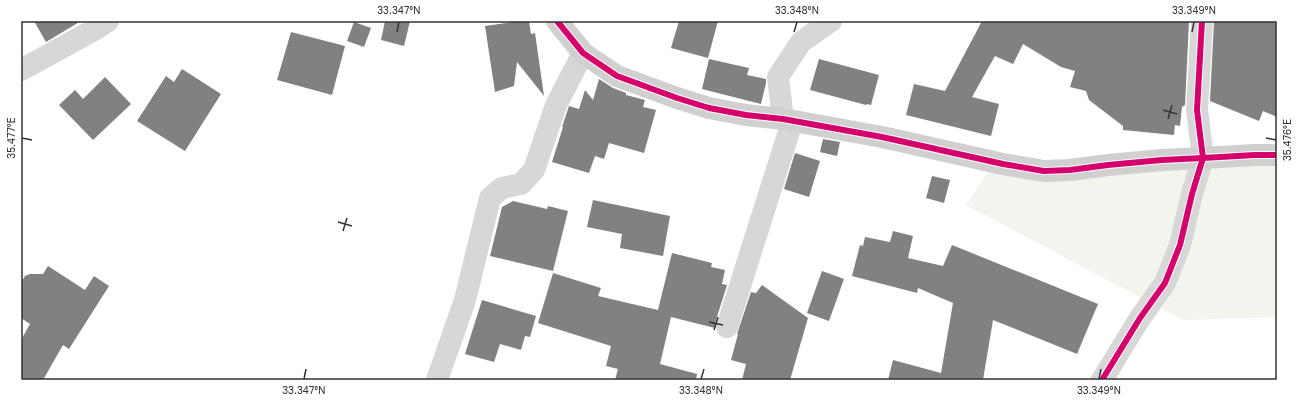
<svg xmlns="http://www.w3.org/2000/svg" width="1298" height="401" font-family="'Golos Text',sans-serif">
  <style>
    .green { fill: #f1f5ed }
    .building { fill: #818181 }
    .lines { fill: none; stroke-linecap: round; stroke-linejoin: round }
    .street { stroke: #d7d7d7; stroke-width: 22 }
    .secondary { stroke: #d0d0d0; stroke-width: 22 }
    .cycleway-casing { stroke: #fff; stroke-width: 8 }
    .cycleway { stroke: #d6006c; stroke-width: 6 }
    .ticks { fill: none; stroke: #333; stroke-width: 1.5 }
    .neatline { fill: none; stroke: #333; stroke-width: 1.5 }
    .ticks-label { font-size: 10px; text-anchor: middle; fill: #333 }
  </style>
  <rect width="100%" height="100%" fill="#fff"/>
  <!-- green -->
  <path class="green" d="M 1277,157 L 1277,317 L 1183,320 L 966,205 L 988,172 L 1076,174 Z"/>
  <!-- building -->
  <g class="building">
    <path d="M 34,21 L 81,21 L 46,42 Z"/>
    <path d="M 385,21 L 410,21 L 404,46 L 381,40 Z"/>
    <path d="M 520,21 L 529,21 L 531,34 L 535,33 L 544,96 L 517,62 L 514,86 L 495,92 L 485,26 Z"/>
    <path d="M 679,21 L 718,21 L 708,58 L 671,48 Z"/>
    <path d="M 982,21 L 1189,21 L 1185,105 L 1182,107 L 1180,126 L 1175,125 L 1174,135 L 1123,130 L 1123,126 L 1089,100 L 1086,91 L 1070,87 L 1075,71 L 1061,67 L 1023,44 L 1013,64 L 995,56 L 972,97 L 999,104 L 991,136 L 906,115 L 914,84 L 945,91 Z"/>
    <path d="M 1214,21 L 1277,21 L 1277,117 L 1263,111 L 1259,121 L 1210,101 Z"/>
    <path d="M 354,22 L 371,28 L 364,47 L 347,41 Z"/>
    <path d="M 291,32 L 345,46 L 332,95 L 277,80 Z"/>
    <path d="M 709,59 L 749,68 L 747,75 L 766,79 L 766,83 L 761,104 L 702,89 Z"/>
    <path d="M 819,59 L 879,75 L 871,105 L 867,104 L 866,105 L 810,90 Z"/>
    <path d="M 182,69 L 221,94 L 185,151 L 137,121 L 166,76 L 174,82 Z"/>
    <path d="M 105,77 L 131,104 L 93,140 L 59,105 L 75,90 L 83,99 Z"/>
    <path d="M 599,79 L 613,88 L 626,93 L 626,95 L 645,100 L 643,107 L 656,110 L 644,153 L 609,143 L 604,159 L 595,156 L 589,173 L 552,162 L 563,127 L 562,127 L 569,106 L 579,109 L 585,90 L 593,100 Z"/>
    <path d="M 823,139 L 840,142 L 837,156 L 820,152 Z"/>
    <path d="M 795,153 L 820,161 L 809,197 L 784,189 Z"/>
    <path d="M 932,176 L 950,180 L 944,203 L 926,198 Z"/>
    <path d="M 593,200 L 670,216 L 663,256 L 620,248 L 622,234 L 587,227 Z"/>
    <path d="M 513,201 L 547,209 L 548,206 L 568,211 L 553,271 L 490,256 L 502,207 Z"/>
    <path d="M 893,231 L 913,236 L 908,258 L 943,266 L 952,245 L 1098,304 L 1077,354 L 993,320 L 983,380 L 888,380 L 893,360 L 941,373 L 953,303 L 918,288 L 917,293 L 852,276 L 860,245 L 863,246 L 865,237 L 890,242 Z"/>
    <path d="M 672,253 L 712,263 L 711,267 L 725,270 L 722,284 L 727,285 L 715,323 L 715,328 L 671,317 L 660,364 L 697,374 L 696,380 L 615,380 L 618,369 L 606,366 L 611,346 L 538,323 L 553,273 L 601,288 L 598,296 L 658,310 Z"/>
    <path d="M 48,266 L 85,290 L 94,276 L 109,286 L 69,349 L 63,345 L 43,380 L 21,380 L 21,340 L 30,324 L 21,318 L 22,281 L 25,276 L 30,274 L 43,274 Z"/>
    <path d="M 822,271 L 844,279 L 829,321 L 807,313 Z"/>
    <path d="M 762,285 L 808,318 L 790,380 L 742,380 L 746,364 L 731,360 L 738,334 L 737,334 L 751,292 L 756,293 Z"/>
    <path d="M 482,300 L 536,316 L 530,337 L 525,336 L 521,350 L 500,344 L 494,362 L 465,354 Z"/>
  </g>
  <g class="lines">
    <!-- street -->
    <g class="street">
      <path d="M 21,70 L 94,30 L 108,21"/>
      <path d="M 783,119 L 778,77 L 801,42 L 831,21"/>
      <path d="M 727,327 L 792,122"/>
      <path d="M 437,380 L 465,300 L 490,198 L 502,188 L 521,184 L 534,170 L 556,105 L 583,53"/>
      <path d="M 1102,380 L 1140,318 L 1165,283 L 1180,245 L 1192,194 L 1203,158 L 1197,110 L 1202,21"/>
    </g>
    <!-- secondary -->
    <path class="secondary" d="M 557,21 L 583,53 L 617,76 L 677,98 L 709,108 L 746,115 L 783,119 L 882,137 L 1003,164 L 1044,171 L 1070,170 L 1108,165 L 1162,160 L 1203,158 L 1255,155 L 1277,155"/>
    <defs>
      <g id="cycleway">
        <path d="M 557,21 L 583,53 L 617,76 L 677,98 L 709,108 L 746,115 L 783,119 L 882,137 L 1003,164 L 1044,171 L 1070,170 L 1108,165 L 1162,160 L 1203,158 L 1255,155 L 1277,155"/>
        <path d="M 1102,380 L 1140,318 L 1165,283 L 1180,245 L 1192,194 L 1203,158 L 1197,110 L 1202,21"/>
      </g>
    </defs>
    <!-- cycleway casing -->
    <use href="#cycleway" class="cycleway-casing"/>
    <!-- cycleway -->
    <use href="#cycleway" class="cycleway"/>
  </g>
  <!-- ticks -->
  <path class="ticks" d="M 397,32 L 399,22M 794,32 L 797,22M 1192,32 L 1194,22M 1163,110 L 1177,114M 1168,119 L 1172,105M 22,138 L 32,140M 1266,138 L 1276,140M 338,222 L 352,226M 343,231 L 347,218M 709,322 L 723,325M 714,330 L 718,317M 304,379 L 306,369M 701,379 L 704,369M 1099,379 L 1101,369"/>
  <!-- border -->
  <rect width="1298" height="401" fill="none" stroke="#ffffff" stroke-width="44"/>
  <rect x="22" y="22" width="1254" height="357" class="neatline"/>
  <g class="ticks-label">
    <text x="399" y="14">33.347°N</text>
    <text x="797" y="14">33.348°N</text>
    <text x="1194" y="14">33.349°N</text>
    <text transform="translate(11 138) rotate(-90)" y="4">35.477°E</text>
    <text transform="translate(1287 140) rotate(-90)" y="4">35.476°E</text>
    <text x="304" y="394">33.347°N</text>
    <text x="701" y="394">33.348°N</text>
    <text x="1099" y="394">33.349°N</text>
  </g>
</svg>
